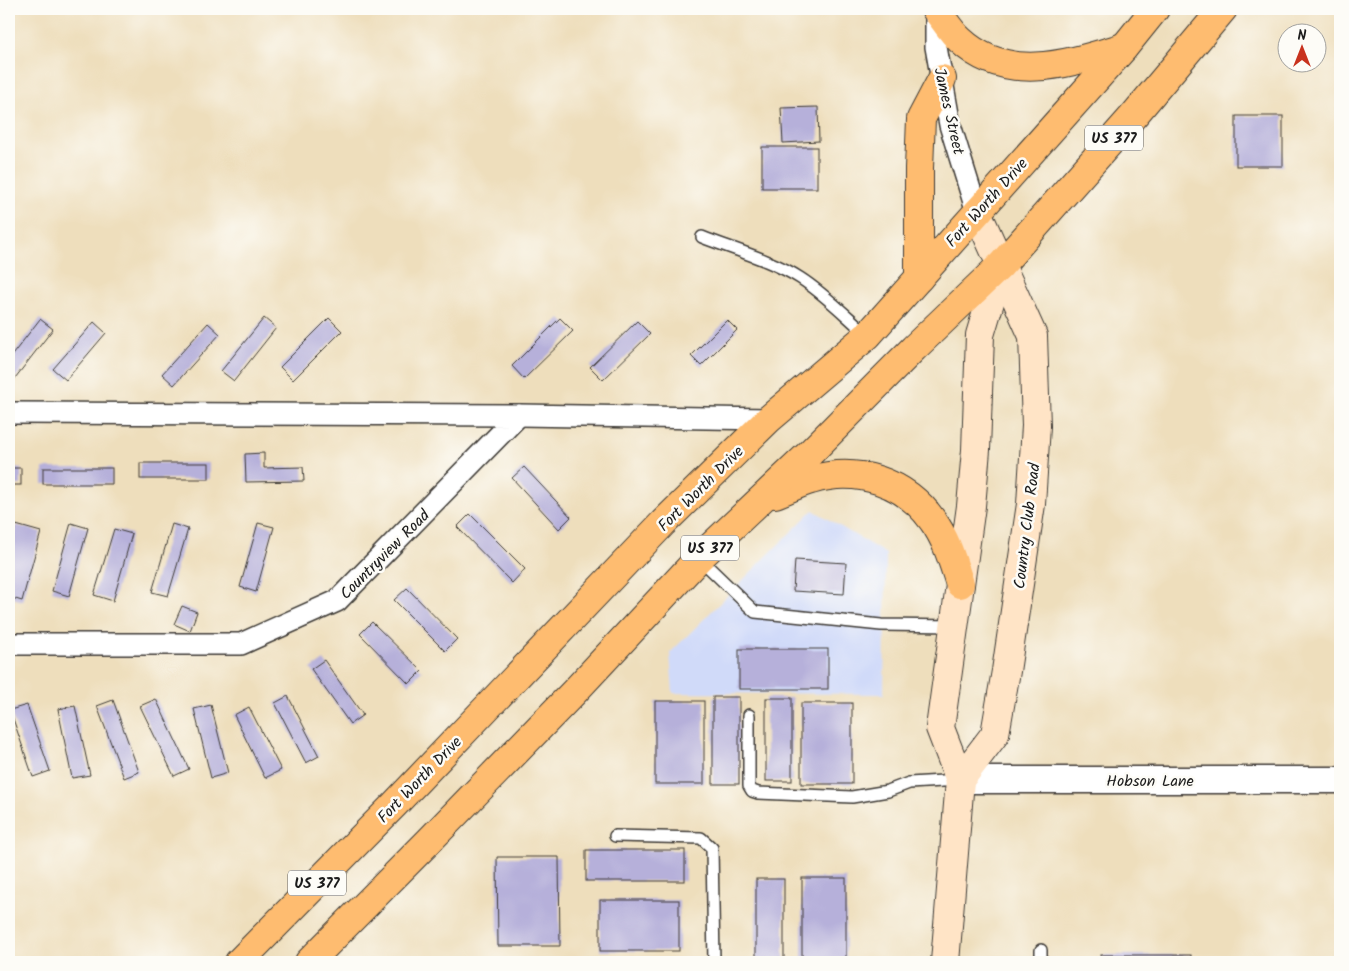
<svg xmlns="http://www.w3.org/2000/svg" width="1349" height="971" font-family="Kalam,sans-serif">
  <style>
    .built { fill: #d0daf9 }
    .building { fill: #b6b0da }
    .lines { fill: none; stroke-linecap: round; stroke-linejoin: round }
    .service-casing { stroke: #3c3934; stroke-width: 14 }
    .minor-casing { stroke: #3c3934; stroke-width: 24 }
    .tertiary-casing { stroke: #3c3934; stroke-width: 29 }
    .secondary-casing { stroke: #3c3934; stroke-width: 30 }
    .primary-casing { stroke: #3c3934; stroke-width: 30 }
    .service { stroke: #fff; stroke-width: 11 }
    .minor { stroke: #fff; stroke-width: 21 }
    .tertiary { stroke: #fff; stroke-width: 26 }
    .secondary { stroke: #ffe4c6; stroke-width: 28 }
    .primary { stroke: #febc70; stroke-width: 28 }
    .labels { text-anchor: middle; stroke-width: 5; stroke-linejoin: round; paint-order: stroke }
    .shield { fill: #fdfcf7; stroke: #605f5e; stroke-width: 1 }
    .shield-label { font-size: 15px; font-weight: bold; fill: #1c1c1c }
    .street-label { font-size: 16px; fill: #1c1c1c; stroke: #fdfcf7 }
  </style>
  <rect width="100%" height="100%" fill="#fdfcf7"/>
  <filter id="ink" filterUnits="userSpaceOnUse"><feTurbulence type="fractalNoise" baseFrequency=".02" numOctaves="2"/><feDisplacementMap in="SourceGraphic" scale="10" xChannelSelector="R" yChannelSelector="G"/><feConvolveMatrix kernelMatrix="1 2 1 2 8 2 1 2 1" color-interpolation-filters="sRGB"/></filter>
  <filter id="wash" filterUnits="userSpaceOnUse"><feTurbulence type="fractalNoise" baseFrequency=".0096" numOctaves="4" result="noise"/><feDisplacementMap in="SourceGraphic" scale="20" xChannelSelector="R" yChannelSelector="G"/><feGaussianBlur stdDeviation="1.12" result="paint"/><feColorMatrix in="noise" values="0 0 0 0 0 0 0 0 0 0 0 0 0 0 0 0 0 1.4 0 .05"/><feComposite in="paint" operator="in"/></filter>
  <g filter="url(#wash)">
    <rect width="100%" height="100%" fill="#eedebc"/>
    <!-- built -->
    <path class="built" d="M 813,510 L 886,554 L 884,694 L 673,693 L 670,653 Z"/>
    <g id="blocks">
      <!-- building -->
      <g class="building">
        <path d="M 818,107 L 819,141 L 783,143 L 781,108 Z"/>
        <rect x="1236" y="116" width="47" height="50"/>
        <rect x="762" y="147" width="55" height="41"/>
        <path d="M 264,318 L 276,328 L 234,381 L 221,371 Z"/>
        <path d="M 329,318 L 342,331 L 293,380 L 280,367 Z"/>
        <path d="M 560,318 L 573,331 L 524,379 L 512,366 Z"/>
        <path d="M 40,319 L 53,329 L 12,382 L 9,380 L 9,359 Z"/>
        <path d="M 727,320 L 737,330 L 701,366 L 691,356 Z"/>
        <path d="M 637,321 L 650,334 L 603,380 L 590,367 Z"/>
        <path d="M 94,322 L 106,333 L 66,380 L 53,369 Z"/>
        <path d="M 208,323 L 220,334 L 174,385 L 162,374 Z"/>
        <path d="M 264,453 L 264,468 L 303,467 L 304,481 L 246,482 L 245,454 Z"/>
        <rect x="140" y="463" width="69" height="16"/>
        <path d="M 524,467 L 571,517 L 559,529 L 512,478 Z"/>
        <rect x="9" y="468" width="12" height="17"/>
        <rect x="43" y="468" width="69" height="16"/>
        <path d="M 470,514 L 525,569 L 512,583 L 457,527 Z"/>
        <path d="M 71,523 L 88,528 L 69,596 L 52,591 Z"/>
        <path d="M 258,523 L 274,527 L 256,592 L 240,587 Z"/>
        <path d="M 172,524 L 188,529 L 168,596 L 152,592 Z"/>
        <path d="M 16,525 L 41,532 L 22,601 L 9,597 L 9,551 Z"/>
        <path d="M 114,529 L 132,534 L 113,601 L 94,595 Z"/>
        <path d="M 795,560 L 846,563 L 844,594 L 793,591 Z"/>
        <path d="M 407,588 L 457,639 L 445,651 L 394,600 Z"/>
        <path d="M 182,606 L 197,612 L 190,631 L 174,624 Z"/>
        <path d="M 372,622 L 422,671 L 409,684 L 360,634 Z"/>
        <rect x="739" y="649" width="89" height="40"/>
        <path d="M 324,660 L 363,715 L 350,724 L 311,669 Z"/>
        <path d="M 288,696 L 319,756 L 306,763 L 275,703 Z"/>
        <rect x="713" y="697" width="26" height="87"/>
        <rect x="766" y="698" width="26" height="83"/>
        <path d="M 156,699 L 189,769 L 174,776 L 140,706 Z"/>
        <path d="M 113,700 L 139,772 L 124,778 L 97,706 Z"/>
        <rect x="655" y="701" width="49" height="83"/>
        <rect x="801" y="703" width="51" height="81"/>
        <path d="M 27,705 L 50,771 L 33,777 L 10,710 Z"/>
        <path d="M 211,705 L 228,773 L 211,778 L 194,709 Z"/>
        <path d="M 75,706 L 90,775 L 72,778 L 58,709 Z"/>
        <path d="M 249,707 L 281,770 L 265,778 L 234,715 Z"/>
        <rect x="586" y="850" width="99" height="31"/>
        <path d="M 497,857 L 559,857 L 560,946 L 498,946 Z"/>
        <rect x="802" y="878" width="44" height="84"/>
        <rect x="756" y="879" width="28" height="83"/>
        <rect x="600" y="900" width="79" height="51"/>
        <rect x="1101" y="955" width="90" height="7"/>
      </g>
    </g>
  </g>
  <g filter="url(#ink)">
    <use href="#blocks" fill-opacity="0" stroke="#3c3934" stroke-width="1"/>
    <g class="lines">
      <defs>
        <g id="service">
          <path d="M 702,237 C 732,249 774,261 800,278 C 825,294 846,316 868,335"/>
          <path d="M 699,558 L 755,612 L 881,625 L 955,626"/>
          <path d="M 749,715 L 749,786 L 752,791 L 758,793 L 852,797 L 888,791 L 909,783 L 960,780"/>
          <path d="M 615,836 L 701,838 L 712,848 L 714,962"/>
          <path d="M 1041,962 L 1041,950"/>
        </g>
        <g id="minor">
          <path d="M 936,9 L 936,47 L 950,125 L 977,212"/>
          <path d="M 9,413 L 519,415 L 337,601 L 241,644 L 9,644"/>
          <path d="M 519,415 L 769,419"/>
        </g>
        <path id="tertiary" d="M 960,780 L 1340,780"/>
        <g id="secondary">
          <path d="M 960,780 L 995,734 L 1006,671 L 1031,504 L 1036,426 L 1033,336 L 977,212"/>
          <path d="M 945,962 L 960,780 L 940,728 L 971,506 L 976,450 L 980,335 L 1001,265"/>
        </g>
        <g id="primary">
          <path d="M 936,10 C 944,20 951,32 960,40 C 1008,85 1070,63 1124,47"/>
          <path d="M 919,278 L 919,168 L 921,119 L 942,79"/>
          <path d="M 775,494 C 787,490 799,483 811,480 C 857,466 905,481 933,521 C 947,540 953,563 960,584"/>
          <path d="M 239,962 L 395,804 L 663,523 L 769,419 L 868,335 L 1122,50 L 1155,9"/>
          <path d="M 309,962 L 429,841 L 574,692 L 699,558 L 807,456 L 914,348 L 1001,265 L 1135,114 L 1223,9"/>
        </g>
      </defs>
      <!-- service casing -->
      <use href="#service" class="service-casing"/>
      <!-- minor casing -->
      <use href="#minor" class="minor-casing"/>
      <!-- tertiary casing -->
      <use href="#tertiary" class="tertiary-casing"/>
      <!-- secondary casing -->
      <use href="#secondary" class="secondary-casing"/>
      <!-- primary casing -->
      <use href="#primary" class="primary-casing"/>
      <!-- service -->
      <use href="#service" class="service"/>
      <!-- minor -->
      <use href="#minor" class="minor"/>
      <!-- tertiary -->
      <use href="#tertiary" class="tertiary"/>
      <!-- secondary -->
      <use href="#secondary" class="secondary"/>
      <!-- primary -->
      <use href="#primary" class="primary"/>
    </g>
  </g>
  <g class="labels">
    <!-- shield labels -->
    <g class="shield">
      <rect x="1085" y="125.5" width="58" height="25" rx="4"/>
      <rect x="681" y="535.5" width="58" height="25" rx="4"/>
      <rect x="288" y="870.5" width="58" height="25" rx="4"/>
    </g>
    <g class="shield-label">
      <text x="1114" y="143">US 377</text>
      <text x="710" y="553">US 377</text>
      <text x="317" y="888">US 377</text>
    </g>
    <!-- street labels -->
    <g class="street-label">
      <text transform="translate(950 111) rotate(77)" y="6">James Street</text>
      <text transform="translate(986 202) rotate(-48)" y="6">Fort Worth Drive</text>
      <text transform="translate(700 488) rotate(-45)" y="6">Fort Worth Drive</text>
      <text transform="translate(1026 526) rotate(-83)" y="6">Country Club Road</text>
      <text transform="translate(384 554) rotate(-45)" y="6">Countryview Road</text>
      <text transform="translate(419 779) rotate(-46)" y="6">Fort Worth Drive</text>
      <text x="1150" y="786">Hobson Lane</text>
    </g>
  </g>
  <!-- margin -->
  <rect width="1349" height="971" fill="none" stroke="#fdfcf7" stroke-width="30"/>
  <!-- north arrow -->
  <g transform="translate(1302 48)"><circle r="24" fill="#fdfcf7" stroke="#a3a29f"/>
  <path d="M0-4L9 19L0 12L-9 19Z" fill="#c8321e"/>
  <text y="-8" font-size="14" font-weight="bold" text-anchor="middle" fill="#1c1c1c">N</text>
  </g>
</svg>
